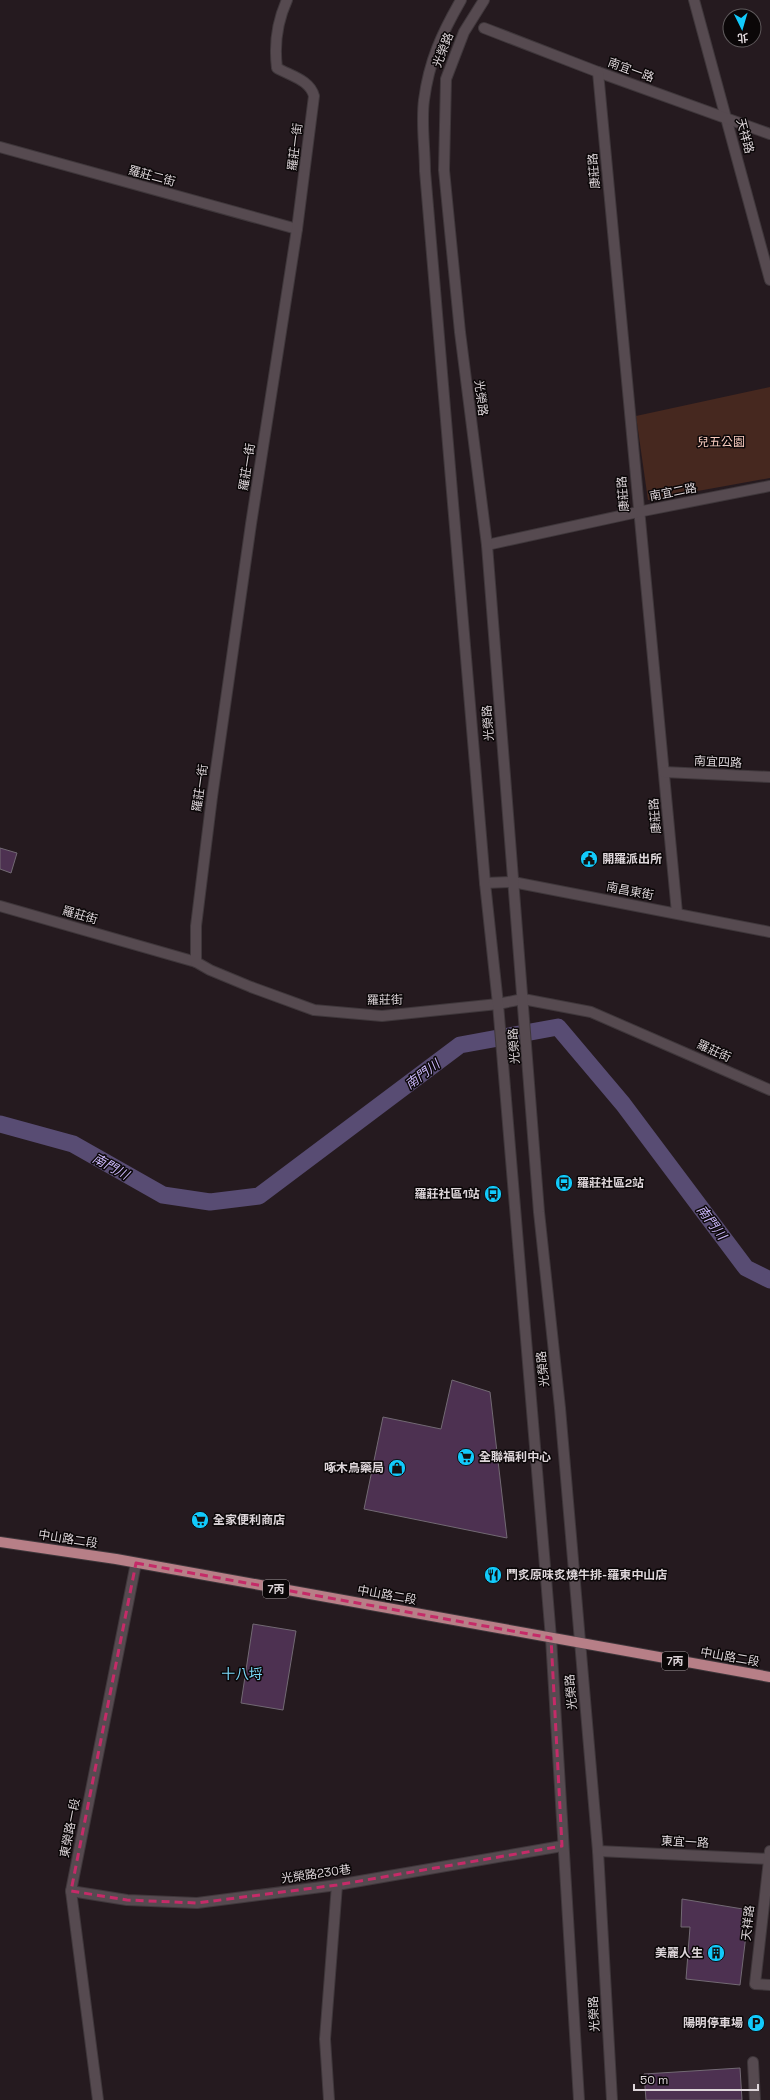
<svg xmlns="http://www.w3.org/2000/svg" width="770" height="2100" font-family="'Space Grotesk','Noto Sans TC',sans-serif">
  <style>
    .green { fill: #46281f }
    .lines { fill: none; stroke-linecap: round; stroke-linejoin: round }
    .canal { stroke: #584c73; stroke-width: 17 }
    .building { fill: #4d3151; stroke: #726973 }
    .minor-casing { stroke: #3f373b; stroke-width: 12 }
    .tertiary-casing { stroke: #3f373b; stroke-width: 12 }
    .primary-casing { stroke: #3f373b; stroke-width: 12 }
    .minor { stroke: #564a50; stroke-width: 10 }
    .tertiary { stroke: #564a50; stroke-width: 10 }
    .primary { stroke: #b77f87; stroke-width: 10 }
    .marked { fill: none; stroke: #c52b68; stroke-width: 3; stroke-dasharray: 8 5; stroke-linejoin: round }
    .labels { text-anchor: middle; stroke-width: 3; stroke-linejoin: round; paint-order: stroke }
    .shield { fill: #0b0708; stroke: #9f989b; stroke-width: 1 }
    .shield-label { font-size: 11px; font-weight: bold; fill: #ded6da }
    .street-label { font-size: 12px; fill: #ded6da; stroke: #0b0708 }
    .park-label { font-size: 12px; fill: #faccbf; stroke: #0b0708 }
    .poi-label { font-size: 12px; font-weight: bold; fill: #ded6da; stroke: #0b0708; text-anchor: start }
    .water-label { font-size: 13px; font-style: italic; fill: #c9b6f8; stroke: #0b0708 }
    .quarter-label { font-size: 14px; fill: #7ad7f8; stroke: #0b0708 }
  </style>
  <rect width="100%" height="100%" fill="#251a1f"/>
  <!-- green -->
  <path class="green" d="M 770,387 L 770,478 L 648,500 L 636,416 Z"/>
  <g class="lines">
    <!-- canal -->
    <path class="canal" d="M 0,1124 L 73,1144 L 163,1195 L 210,1202 L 259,1196 L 460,1045 L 558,1027 L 623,1104 L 746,1268 L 770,1280"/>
  </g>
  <!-- building -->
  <g class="building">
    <path d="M 0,848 L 17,853 L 11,873 L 0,869 Z"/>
    <path d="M 452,1380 L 490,1392 L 507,1538 L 364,1509 L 383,1417 L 441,1429 Z"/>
    <path d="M 253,1624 L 296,1631 L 283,1710 L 241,1703 Z"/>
    <path d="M 682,1899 L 749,1910 L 740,1985 L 686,1979 L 690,1927 L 681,1927 Z"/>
    <path d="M 740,2068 L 742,2100 L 646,2100 L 644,2074 Z"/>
  </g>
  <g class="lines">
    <defs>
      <g id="minor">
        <path d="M 694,0 L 770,280"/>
        <path d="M 484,28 L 598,72 L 770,134"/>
        <path d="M 598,72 L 677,913"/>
        <path d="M 0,147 L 297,229"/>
        <path d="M 487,545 L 638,512 L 770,486"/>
        <path d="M 664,772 L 770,777"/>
        <path d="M 485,883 L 513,882 L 770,932"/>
        <path d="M 0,906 L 196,962"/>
        <path d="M 598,1851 L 770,1859"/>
        <path d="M 770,1851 L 755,1984 L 770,1985"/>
        <path d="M 71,1891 L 127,1900 L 197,1903 L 337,1885 L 562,1846"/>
        <path d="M 753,2062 L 755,2100"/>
        <path d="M 98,2100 L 71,1891 L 136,1563"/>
        <path d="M 329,2100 L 325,2039 L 337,1885"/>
      </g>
      <g id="tertiary">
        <path d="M 287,0 C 277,22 274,44 277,68 C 291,76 310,80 314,96 L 297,229 L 251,524 L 212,797 L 196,926 L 196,962 L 210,970 L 251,987 L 314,1010 L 382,1016 L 498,1004 L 523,999 L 591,1012 L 770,1090"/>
        <path d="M 461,0 C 442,33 429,61 424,100 C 421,123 425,148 425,171 L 485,883 L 498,1004 L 551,1638 L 579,2100"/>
        <path d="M 484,0 L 464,32 L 446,79 L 444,170 L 460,332 L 487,545 L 539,1212 L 560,1408 L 598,1851 L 612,2100"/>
      </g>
      <path id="primary" d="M 0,1542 L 116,1559 L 770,1677"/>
    </defs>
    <!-- minor casing -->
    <use href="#minor" class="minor-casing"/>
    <!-- tertiary casing -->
    <use href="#tertiary" class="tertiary-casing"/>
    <!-- primary casing -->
    <use href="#primary" class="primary-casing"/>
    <!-- minor -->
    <use href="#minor" class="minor"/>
    <!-- tertiary -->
    <use href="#tertiary" class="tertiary"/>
    <!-- primary -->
    <use href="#primary" class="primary"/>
  </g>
  <!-- marked area -->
  <path class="marked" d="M 136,1563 L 551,1638 L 562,1846 L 337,1885 L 197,1903 L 127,1900 L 71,1891 Z"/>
  <!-- icons -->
  <defs>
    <symbol id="civic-disc" viewBox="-11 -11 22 22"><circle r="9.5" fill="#12cafb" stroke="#0b0708"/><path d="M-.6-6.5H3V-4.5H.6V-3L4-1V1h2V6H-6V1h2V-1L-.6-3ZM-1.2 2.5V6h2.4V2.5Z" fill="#111"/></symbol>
    <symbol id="bus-disc" viewBox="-11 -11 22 22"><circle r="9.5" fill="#12cafb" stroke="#0b0708"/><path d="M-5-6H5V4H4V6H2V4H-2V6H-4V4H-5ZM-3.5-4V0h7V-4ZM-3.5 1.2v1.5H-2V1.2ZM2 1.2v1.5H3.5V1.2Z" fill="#111"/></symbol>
    <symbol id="supermarket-disc" viewBox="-11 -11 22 22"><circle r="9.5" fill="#12cafb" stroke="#0b0708"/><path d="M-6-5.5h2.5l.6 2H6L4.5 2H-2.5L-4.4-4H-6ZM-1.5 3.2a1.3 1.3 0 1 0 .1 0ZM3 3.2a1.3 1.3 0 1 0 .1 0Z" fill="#111"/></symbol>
    <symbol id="shop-disc" viewBox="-11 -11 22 22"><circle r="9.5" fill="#12cafb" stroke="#0b0708"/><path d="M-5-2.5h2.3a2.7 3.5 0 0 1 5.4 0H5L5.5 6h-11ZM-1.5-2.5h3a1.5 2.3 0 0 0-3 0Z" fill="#111"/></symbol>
    <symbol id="restaurant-disc" viewBox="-11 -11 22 22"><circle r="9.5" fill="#12cafb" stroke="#0b0708"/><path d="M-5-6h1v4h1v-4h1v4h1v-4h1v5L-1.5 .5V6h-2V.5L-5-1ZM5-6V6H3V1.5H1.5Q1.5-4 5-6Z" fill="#111"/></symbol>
    <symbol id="building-disc" viewBox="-11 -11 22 22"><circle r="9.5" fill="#12cafb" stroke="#0b0708"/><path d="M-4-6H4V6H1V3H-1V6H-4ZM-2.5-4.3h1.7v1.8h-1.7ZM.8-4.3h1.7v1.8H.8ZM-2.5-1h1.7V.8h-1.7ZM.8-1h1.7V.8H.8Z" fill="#111"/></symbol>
    <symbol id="parking-disc" viewBox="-11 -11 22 22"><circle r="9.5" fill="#12cafb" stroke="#0b0708"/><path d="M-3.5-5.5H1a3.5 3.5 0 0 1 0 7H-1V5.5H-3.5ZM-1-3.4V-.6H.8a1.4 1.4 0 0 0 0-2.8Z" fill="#111"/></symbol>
  </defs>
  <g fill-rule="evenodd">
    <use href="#civic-disc" x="579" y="849" width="20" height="20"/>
    <use href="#bus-disc" x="554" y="1173" width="20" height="20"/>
    <use href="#bus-disc" x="483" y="1184" width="20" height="20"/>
    <use href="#supermarket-disc" x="456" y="1447" width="20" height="20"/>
    <use href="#shop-disc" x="387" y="1458" width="20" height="20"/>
    <use href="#supermarket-disc" x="190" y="1510" width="20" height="20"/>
    <use href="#restaurant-disc" x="483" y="1565" width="20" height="20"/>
    <use href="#building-disc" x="706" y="1943" width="20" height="20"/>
    <use href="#parking-disc" x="746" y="2013" width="20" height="20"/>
  </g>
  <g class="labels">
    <!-- shield labels -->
    <g class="shield">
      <rect x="263" y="1580" width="26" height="18" rx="3"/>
      <rect x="662" y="1652" width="26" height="18" rx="3"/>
    </g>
    <g class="shield-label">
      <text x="276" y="1593">7丙</text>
      <text x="675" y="1665">7丙</text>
    </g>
    <!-- street labels -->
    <g class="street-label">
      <text transform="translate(443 50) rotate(-69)" y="4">光榮路</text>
      <text transform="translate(631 70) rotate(20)" y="4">南宜一路</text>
      <text transform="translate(745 136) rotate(75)" y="4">天祥路</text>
      <text transform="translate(295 147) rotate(-83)" y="4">羅莊一街</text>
      <text transform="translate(594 171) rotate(-95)" y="4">康莊路</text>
      <text transform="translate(152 176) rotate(15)" y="4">羅莊二街</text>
      <text transform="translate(481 398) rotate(83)" y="4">光榮路</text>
      <text transform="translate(247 467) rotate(-81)" y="4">羅莊一街</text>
      <text transform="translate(673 492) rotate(-11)" y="4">南宜二路</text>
      <text transform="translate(623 494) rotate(-95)" y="4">康莊路</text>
      <text transform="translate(488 723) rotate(-94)" y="4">光榮路</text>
      <text transform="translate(718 762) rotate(3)" y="4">南宜四路</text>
      <text transform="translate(200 788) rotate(-82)" y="4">羅莊一街</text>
      <text transform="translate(655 816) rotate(-95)" y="4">康莊路</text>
      <text transform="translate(630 891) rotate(11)" y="4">南昌東街</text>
      <text transform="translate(80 915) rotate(16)" y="4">羅莊街</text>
      <text transform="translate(385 1000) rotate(-1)" y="4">羅莊街</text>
      <text transform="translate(514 1046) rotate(-94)" y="4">光榮路</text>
      <text transform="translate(714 1051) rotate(24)" y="4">羅莊街</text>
      <text transform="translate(543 1369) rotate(-96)" y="4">光榮路</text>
      <text transform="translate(68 1539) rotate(9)" y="4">中山路二段</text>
      <text transform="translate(387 1595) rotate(10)" y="4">中山路二段</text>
      <text transform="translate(730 1657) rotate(10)" y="4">中山路二段</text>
      <text transform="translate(571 1692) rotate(-95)" y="4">光榮路</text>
      <text transform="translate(70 1828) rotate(-79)" y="4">東榮路一段</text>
      <text transform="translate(685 1842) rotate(3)" y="4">東宜一路</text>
      <text transform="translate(316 1874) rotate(-8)" y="4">光榮路230巷</text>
      <text transform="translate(748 1923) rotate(-84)" y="4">天祥路</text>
      <text transform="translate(594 2014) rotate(-93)" y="4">光榮路</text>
    </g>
    <!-- park labels -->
    <g class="park-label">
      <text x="721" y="446">兒五公園</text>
    </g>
    <!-- poi labels -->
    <g class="poi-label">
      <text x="602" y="863">開羅派出所</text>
      <text x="577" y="1187">羅莊社區2站</text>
      <text x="480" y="1198" text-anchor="end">羅莊社區1站</text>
      <text x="479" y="1461">全聯福利中心</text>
      <text x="384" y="1472" text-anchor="end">啄木鳥藥局</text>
      <text x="213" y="1524">全家便利商店</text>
      <text x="506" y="1579">鬥炙原味炙燒牛排-羅東中山店</text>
      <text x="703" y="1957" text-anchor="end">美麗人生</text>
      <text x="743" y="2027" text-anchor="end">陽明停車場</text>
    </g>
    <!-- water labels -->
    <g class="water-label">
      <text transform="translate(422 1074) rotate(-37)" y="5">南門川</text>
      <text transform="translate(111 1166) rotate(29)" y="5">南門川</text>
      <text transform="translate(712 1222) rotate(53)" y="5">南門川</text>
    </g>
    <!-- quarter labels -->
    <g class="quarter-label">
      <text x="242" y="1679">十八埒</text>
    </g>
  </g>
  <!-- north arrow -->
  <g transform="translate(742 28) rotate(175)"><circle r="19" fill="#0b0708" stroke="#5f5a5c"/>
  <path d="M0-3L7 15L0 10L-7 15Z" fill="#12cafb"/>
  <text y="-6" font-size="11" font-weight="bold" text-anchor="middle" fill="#ded6da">北</text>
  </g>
  <!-- scale -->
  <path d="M634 2084v6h124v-6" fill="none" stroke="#ded6da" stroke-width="2"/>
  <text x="640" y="2084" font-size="12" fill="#ded6da" stroke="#0b0708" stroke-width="3" paint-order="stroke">50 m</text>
</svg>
